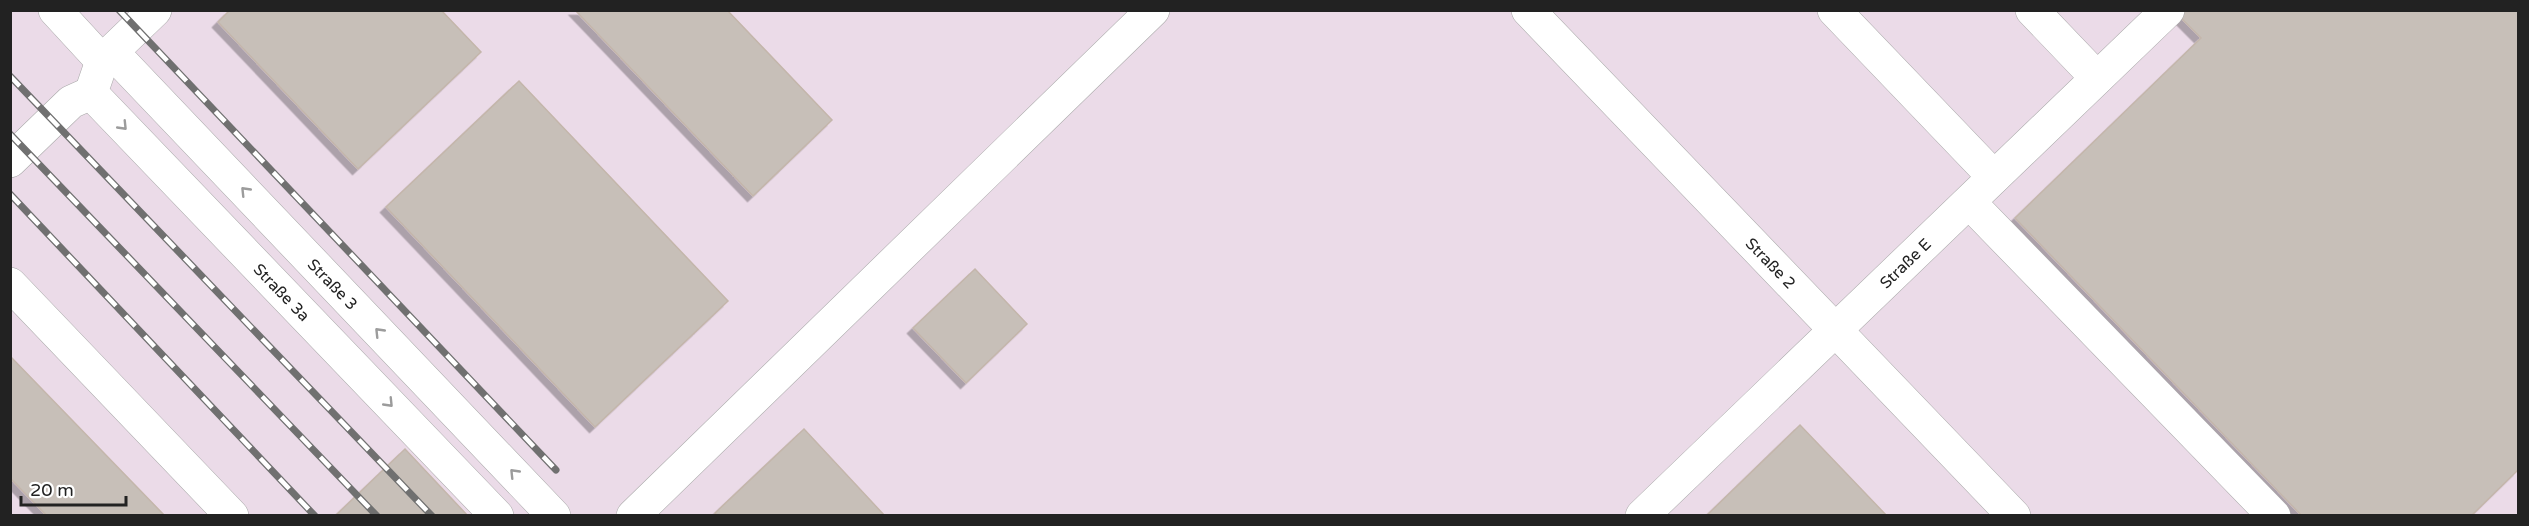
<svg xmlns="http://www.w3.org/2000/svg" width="2529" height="526" font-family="'Varela Round',sans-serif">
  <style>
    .industrial { fill: #ebdbe8 }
    .building { fill: #c7bfb8; stroke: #c4b6ab; stroke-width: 1.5; filter: url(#shadow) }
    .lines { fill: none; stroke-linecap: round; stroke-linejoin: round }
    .minor-casing { stroke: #a9a9a9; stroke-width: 34 }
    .minor { stroke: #fff; stroke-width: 33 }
    .rail-casing { stroke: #707070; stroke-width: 7 }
    .rail { stroke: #fff; stroke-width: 4.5; stroke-dasharray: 14; stroke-linecap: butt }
    .oneway { stroke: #9c9c9c }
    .labels { text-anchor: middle; stroke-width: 4.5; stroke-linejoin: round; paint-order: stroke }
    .street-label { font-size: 16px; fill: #222; stroke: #fff }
  </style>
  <defs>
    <filter id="shadow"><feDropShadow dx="-5.5" dy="5.5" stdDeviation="0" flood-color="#0004"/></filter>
  </defs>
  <rect width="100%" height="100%" fill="#f2efe9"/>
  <!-- industrial -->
  <rect class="industrial" x="11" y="11" width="2507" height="504"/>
  <!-- building -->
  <g class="building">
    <path d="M 230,10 L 441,10 L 481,52 L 358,169 L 218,22 Z"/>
    <path d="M 575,10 L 727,10 L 832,120 L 753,196 Z"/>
    <path d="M 2186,10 L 2518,10 L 2518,470 L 2471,516 L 2302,516 L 2015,218 L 2201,38 L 2180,17 Z"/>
    <path d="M 519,81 L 728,301 L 595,427 L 386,207 Z"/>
    <path d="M 975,269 L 1027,324 L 966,383 L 913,328 Z"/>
    <path d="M 10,356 L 165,516 L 47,516 L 10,478 Z"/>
    <path d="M 1800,425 L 1887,516 L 1706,516 Z"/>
    <path d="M 804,429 L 885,516 L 717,516 L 715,513 Z"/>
    <path d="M 405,449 L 468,516 L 335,516 Z"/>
  </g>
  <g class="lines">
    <defs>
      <g id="minor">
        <path d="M 55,10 L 102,61"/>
        <path d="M 155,10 L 102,61 L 91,93 L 497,516"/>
        <path d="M 1528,10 L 2014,516"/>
        <path d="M 1834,10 L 1994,177"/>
        <path d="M 2032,10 L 2097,78"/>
        <path d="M 112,52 L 554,516"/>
        <path d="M 10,161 L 71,102 L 91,93"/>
        <path d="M 1969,202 L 2274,516"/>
        <path d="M 10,284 L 232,516"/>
        <path d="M 633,516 L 1153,10"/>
        <path d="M 1642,516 L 2168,10"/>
      </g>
    </defs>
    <!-- minor casing -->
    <use href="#minor" class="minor-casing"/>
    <!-- minor -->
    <use href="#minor" class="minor"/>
    <defs>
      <g id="rail">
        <path d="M 119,10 L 556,470"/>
        <path d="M 10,76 L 432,516"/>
        <path d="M 10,134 L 377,516"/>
        <path d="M 10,194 L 315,516"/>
      </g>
    </defs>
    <!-- rail casing -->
    <use href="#rail" class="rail-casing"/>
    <!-- rail -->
    <use href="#rail" class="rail"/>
  </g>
  <!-- one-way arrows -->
  <defs><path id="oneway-chevron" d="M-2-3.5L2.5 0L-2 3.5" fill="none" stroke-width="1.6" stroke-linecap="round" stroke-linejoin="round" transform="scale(1.5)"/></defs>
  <g class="oneway">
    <use href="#oneway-chevron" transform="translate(123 126) rotate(46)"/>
    <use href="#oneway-chevron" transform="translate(245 191) rotate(-134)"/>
    <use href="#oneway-chevron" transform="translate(379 332) rotate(-134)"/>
    <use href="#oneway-chevron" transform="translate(389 403) rotate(46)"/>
    <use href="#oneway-chevron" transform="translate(514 473) rotate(-134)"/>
  </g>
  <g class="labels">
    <!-- street labels -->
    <g class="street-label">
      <text transform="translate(1771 263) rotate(46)" y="6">Straße 2</text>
      <text transform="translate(1905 263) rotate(-44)" y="6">Straße E</text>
      <text transform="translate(333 284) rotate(46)" y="6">Straße 3</text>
      <text transform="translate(282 292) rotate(46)" y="6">Straße 3a</text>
    </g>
  </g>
  <!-- border -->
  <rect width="2529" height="526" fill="none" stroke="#222222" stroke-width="24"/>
  <!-- scale -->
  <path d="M21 496v9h105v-9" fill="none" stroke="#222222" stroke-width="3"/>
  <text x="30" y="496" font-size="18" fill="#222222" stroke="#ffffff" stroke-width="4.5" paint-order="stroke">20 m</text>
</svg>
